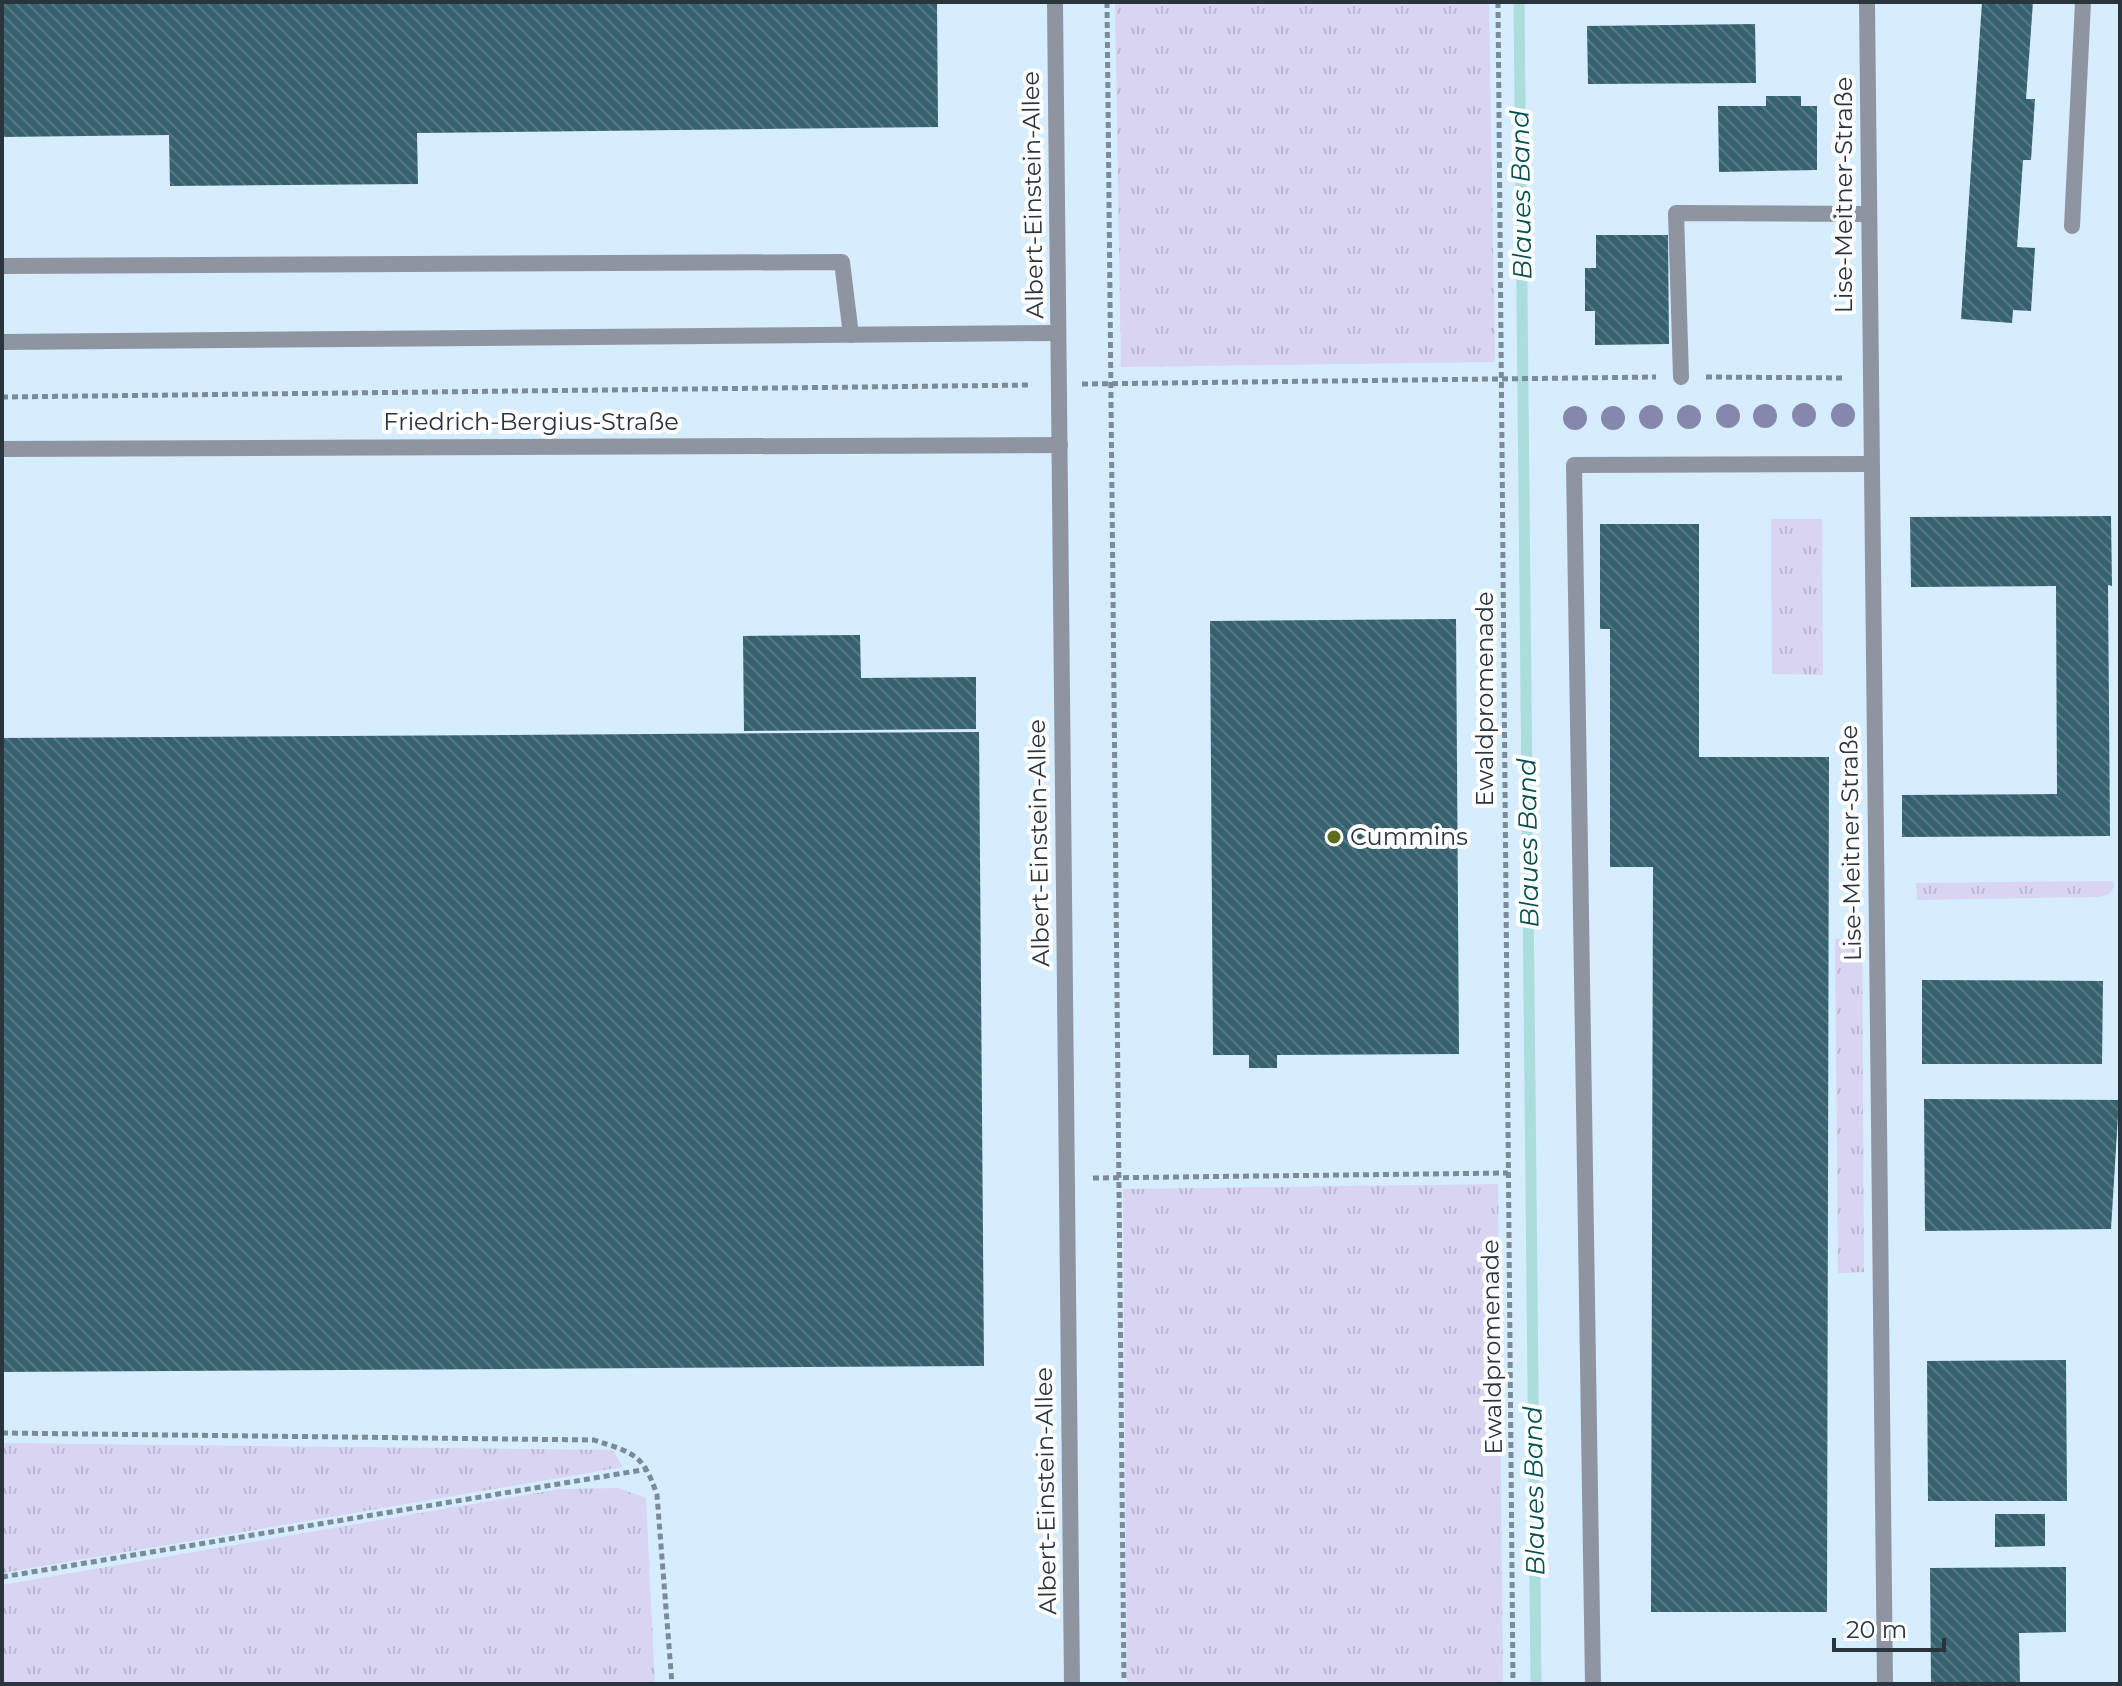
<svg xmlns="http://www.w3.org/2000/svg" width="2122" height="1686" font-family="Montserrat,sans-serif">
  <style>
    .grass { fill: url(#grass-tufts) }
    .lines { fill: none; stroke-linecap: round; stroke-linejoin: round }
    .stream { stroke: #aadddc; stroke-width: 11 }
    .building { fill: url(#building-back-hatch) }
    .path { stroke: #7b8b99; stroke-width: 5; stroke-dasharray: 6 4; stroke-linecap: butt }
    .service { stroke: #8f94a1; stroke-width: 16 }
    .minor { stroke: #8f94a1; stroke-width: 16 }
    .tree { fill: #8588ac }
    .poi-dot { fill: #5b6d1a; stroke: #fff; stroke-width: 3 }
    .labels { text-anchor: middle; stroke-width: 8; stroke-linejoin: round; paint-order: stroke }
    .street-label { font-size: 24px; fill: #29343d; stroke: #fff }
    .poi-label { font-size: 24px; fill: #29343d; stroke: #fff; text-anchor: start }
    .water-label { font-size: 26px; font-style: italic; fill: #055151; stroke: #fff }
  </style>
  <defs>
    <pattern id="grass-tufts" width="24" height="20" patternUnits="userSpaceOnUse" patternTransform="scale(2)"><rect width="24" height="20" fill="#d9d4f1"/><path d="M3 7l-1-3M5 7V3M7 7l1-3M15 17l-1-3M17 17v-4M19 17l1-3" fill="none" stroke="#bab7d0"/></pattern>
    <pattern id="building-back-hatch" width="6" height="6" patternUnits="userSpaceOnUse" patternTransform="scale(2)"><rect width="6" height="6" fill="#36616e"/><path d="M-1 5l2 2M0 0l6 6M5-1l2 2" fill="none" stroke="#587984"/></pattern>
  </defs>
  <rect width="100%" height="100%" fill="#d6ecff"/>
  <!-- grass -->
  <g class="grass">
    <path d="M 1115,2 L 1489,2 L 1495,362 L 1121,367 Z"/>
    <path d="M 1771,519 L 1822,519 L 1823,675 L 1772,674 Z"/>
    <path d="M 2113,881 L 2114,887 L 2109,894 L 2099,897 L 1917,900 L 1916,883 Z"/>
    <path d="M 1862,937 L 1864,1272 L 1838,1273 L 1835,939 Z"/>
    <path d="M 1498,1184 L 1503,1684 L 1127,1684 L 1123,1189 Z"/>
    <path d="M 2,1443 L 613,1450 L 623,1467 L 2,1573 Z"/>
    <path d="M 618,1488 L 646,1498 L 655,1684 L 2,1684 L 2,1585 L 560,1489 Z"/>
  </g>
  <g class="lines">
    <!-- stream -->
    <path class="stream" d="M 1519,2 L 1536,1684"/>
  </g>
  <!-- building -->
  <g class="building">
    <path d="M 2,2 L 937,2 L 938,127 L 417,133 L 418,184 L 170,186 L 169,135 L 2,137 Z"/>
    <path d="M 1982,2 L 2033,2 L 2026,99 L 2035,99 L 2031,160 L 2023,160 L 2017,247 L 2035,248 L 2031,311 L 2013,310 L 2012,323 L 1961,319 Z"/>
    <path d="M 1755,24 L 1756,83 L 1588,84 L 1587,26 Z"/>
    <path d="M 1766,96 L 1801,96 L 1801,106 L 1817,106 L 1817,170 L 1719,172 L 1718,106 L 1766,106 Z"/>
    <path d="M 1596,235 L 1668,235 L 1669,344 L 1595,345 L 1595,311 L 1585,311 L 1585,268 L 1596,268 Z"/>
    <path d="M 2111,516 L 2112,586 L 2108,585 L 2110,836 L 1902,837 L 1902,795 L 2057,794 L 2056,586 L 1911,587 L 1910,517 Z"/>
    <path d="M 1600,524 L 1699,524 L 1699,757 L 1829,757 L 1827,1612 L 1651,1612 L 1653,867 L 1610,867 L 1610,629 L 1600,629 Z"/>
    <path d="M 1456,619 L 1459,1054 L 1277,1055 L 1277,1068 L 1249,1068 L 1249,1055 L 1213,1055 L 1210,621 Z"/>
    <path d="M 860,635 L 861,678 L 976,677 L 976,729 L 744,731 L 743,636 Z"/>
    <path d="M 979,732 L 984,1366 L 2,1372 L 2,738 Z"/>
    <path d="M 1922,980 L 2103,981 L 2102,1064 L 1922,1064 Z"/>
    <path d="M 1924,1099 L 2119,1100 L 2111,1229 L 1925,1231 Z"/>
    <path d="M 2066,1360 L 2067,1501 L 1928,1501 L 1927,1361 Z"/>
    <path d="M 1995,1514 L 2045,1514 L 2045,1546 L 1995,1547 Z"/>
    <path d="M 2066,1567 L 2066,1632 L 2019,1633 L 2020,1684 L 1931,1684 L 1930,1568 Z"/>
  </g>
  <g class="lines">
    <!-- path -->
    <g class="path">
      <path d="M 1107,2 L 1124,1684"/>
      <path d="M 1498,2 L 1513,1684"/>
      <path d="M 1706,377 L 1844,378"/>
      <path d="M 1082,384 L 1656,377"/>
      <path d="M 2,397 L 1032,385"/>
      <path d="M 1093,1178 L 1508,1173"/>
      <path d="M 2,1433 L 594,1440 C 633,1453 643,1453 657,1495 L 672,1684"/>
      <path d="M 2,1577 L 648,1469"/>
    </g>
    <!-- service -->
    <g class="service">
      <path d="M 2072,226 L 2083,2"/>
      <path d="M 2,266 L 842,262 L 851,335"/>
      <path d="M 1681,377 L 1676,213 L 1867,214"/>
      <path d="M 1593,1684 L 1574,465 L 1870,464"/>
    </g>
    <!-- minor -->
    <g class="minor">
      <path d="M 1055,2 L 1072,1684"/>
      <path d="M 1867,2 L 1885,1684"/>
      <path d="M 2,342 L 1058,333"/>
      <path d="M 2,449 L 1060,445"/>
    </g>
  </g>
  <!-- trees -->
  <g class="tree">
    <circle cx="1804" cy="415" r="12"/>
    <circle cx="1843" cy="415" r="12"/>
    <circle cx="1728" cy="416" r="12"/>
    <circle cx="1765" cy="416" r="12"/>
    <circle cx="1651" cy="417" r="12"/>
    <circle cx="1689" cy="417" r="12"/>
    <circle cx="1575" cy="418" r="12"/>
    <circle cx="1613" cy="418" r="12"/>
  </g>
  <!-- markers -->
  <circle class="poi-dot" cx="1334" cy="837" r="8"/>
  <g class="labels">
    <!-- street labels -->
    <g class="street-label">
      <text transform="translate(1033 195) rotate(-91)" y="8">Albert-Einstein-Allee</text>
      <text transform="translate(1844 195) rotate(-90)" y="8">Lise-Meitner-Straße</text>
      <text x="531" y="430">Friedrich-Bergius-Straße</text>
      <text transform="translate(1485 699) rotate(-90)" y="8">Ewaldpromenade</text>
      <text transform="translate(1039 843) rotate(-91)" y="8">Albert-Einstein-Allee</text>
      <text transform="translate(1851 843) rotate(-91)" y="8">Lise-Meitner-Straße</text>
      <text transform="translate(1492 1347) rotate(-91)" y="8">Ewaldpromenade</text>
      <text transform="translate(1046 1491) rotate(-91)" y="8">Albert-Einstein-Allee</text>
    </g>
    <!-- poi labels -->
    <g class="poi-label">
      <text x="1350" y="845">Cummins</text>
    </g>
    <!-- water labels -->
    <g class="water-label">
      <text transform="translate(1521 195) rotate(-91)" y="9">Blaues Band</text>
      <text transform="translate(1528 843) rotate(-91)" y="9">Blaues Band</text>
      <text transform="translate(1534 1491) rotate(-91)" y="9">Blaues Band</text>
    </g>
  </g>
  <!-- border -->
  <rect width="2122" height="1686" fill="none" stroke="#29343d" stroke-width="8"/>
  <!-- scale -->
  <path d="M1834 1638v12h110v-12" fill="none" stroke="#29343d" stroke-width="4"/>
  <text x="1846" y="1638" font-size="24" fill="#29343d" stroke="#ffffff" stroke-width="6" paint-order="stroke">20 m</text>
</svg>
